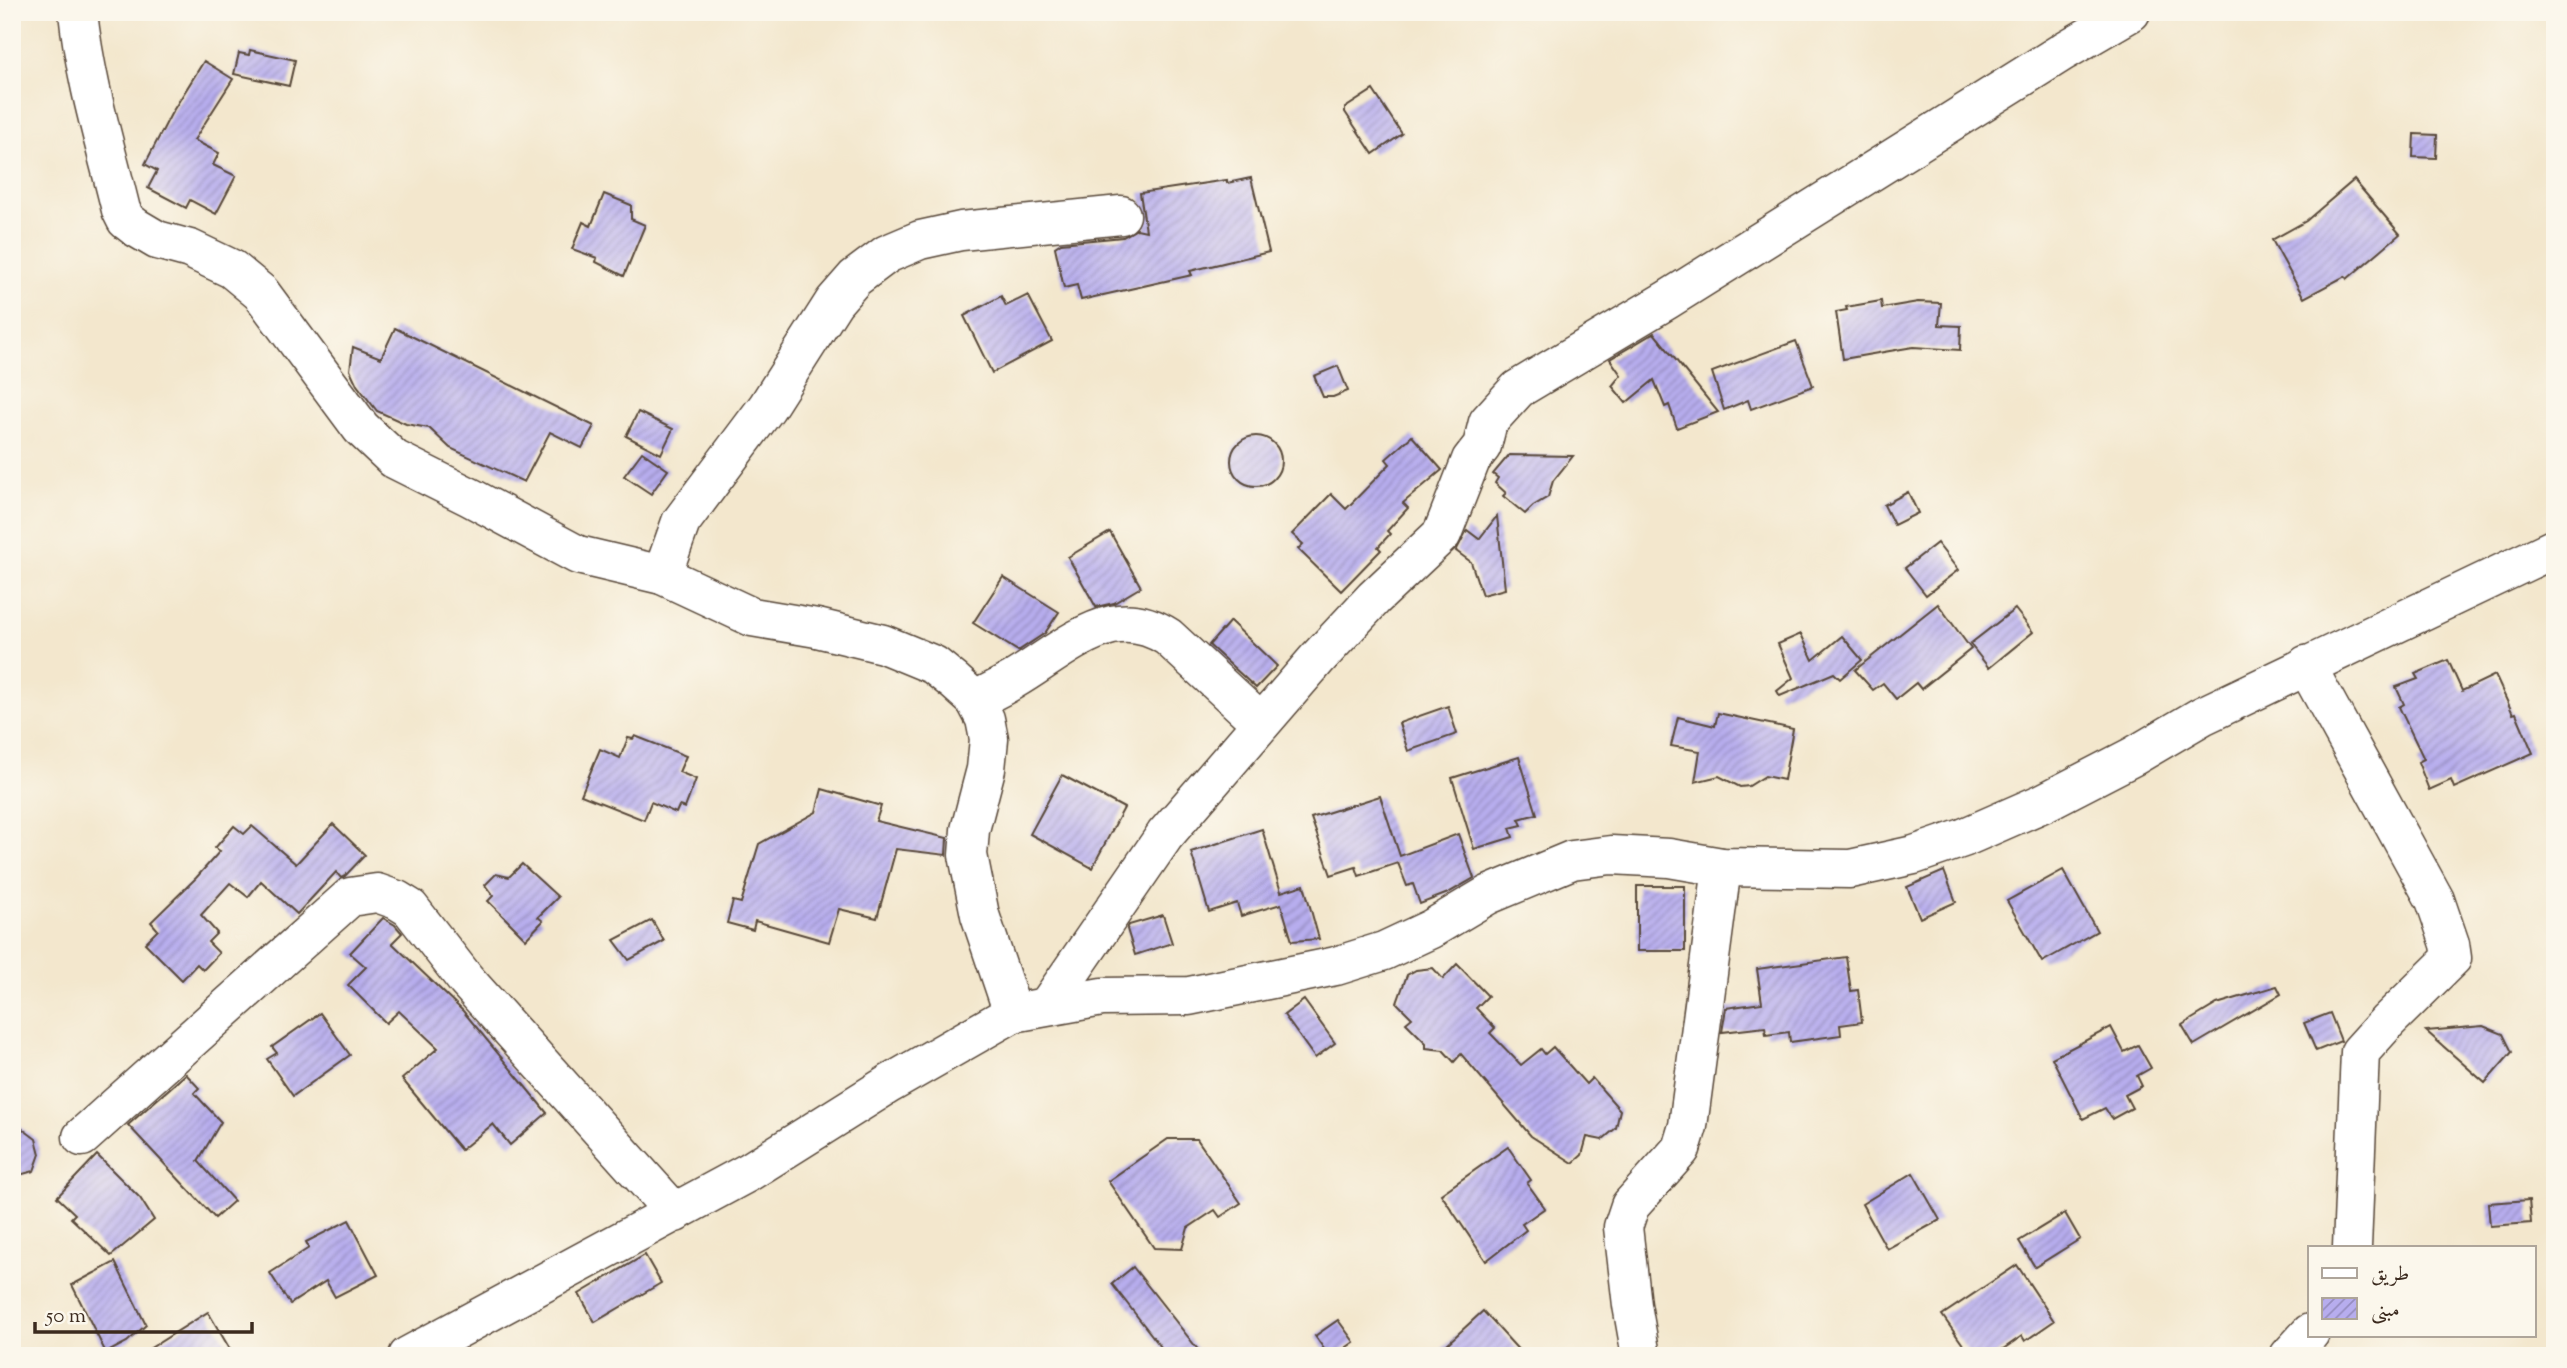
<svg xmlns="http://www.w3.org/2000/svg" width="2567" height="1368" font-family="'Sorts Mill Goudy',Amiri,serif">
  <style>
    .building { fill: url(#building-hatch) }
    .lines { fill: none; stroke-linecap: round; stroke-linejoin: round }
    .minor-casing { stroke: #574638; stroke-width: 41 }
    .minor { stroke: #fff; stroke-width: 38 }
  </style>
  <defs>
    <pattern id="building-hatch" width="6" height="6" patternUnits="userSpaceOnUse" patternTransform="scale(1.75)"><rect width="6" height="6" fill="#b7adee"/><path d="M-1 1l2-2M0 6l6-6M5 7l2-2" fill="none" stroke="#968dc0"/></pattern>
  </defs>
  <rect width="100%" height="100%" fill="#fbf7ec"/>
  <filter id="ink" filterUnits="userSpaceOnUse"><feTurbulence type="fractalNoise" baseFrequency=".0143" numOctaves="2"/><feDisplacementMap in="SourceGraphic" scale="14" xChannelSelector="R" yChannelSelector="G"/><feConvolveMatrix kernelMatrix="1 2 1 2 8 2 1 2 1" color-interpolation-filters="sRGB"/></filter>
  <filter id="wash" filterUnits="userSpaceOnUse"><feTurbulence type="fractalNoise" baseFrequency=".00686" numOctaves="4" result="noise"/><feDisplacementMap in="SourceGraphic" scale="28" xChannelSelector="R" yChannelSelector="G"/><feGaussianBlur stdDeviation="1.57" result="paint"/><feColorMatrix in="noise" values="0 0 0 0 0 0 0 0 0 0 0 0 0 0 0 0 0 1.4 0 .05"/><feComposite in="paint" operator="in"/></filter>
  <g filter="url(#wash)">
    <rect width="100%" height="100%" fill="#f3e7cd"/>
    <g id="blocks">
      <!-- building -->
      <g class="building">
        <path d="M 250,50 L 295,60 L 289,86 L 234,74 L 239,53 L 249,55 Z"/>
        <path d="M 204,61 L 233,79 L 194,140 L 219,153 L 213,165 L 236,176 L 216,214 L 190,200 L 186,208 L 148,188 L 157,171 L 145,164 L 171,114 Z"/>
        <path d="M 1373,90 L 1402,134 L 1373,154 L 1345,112 L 1345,108 Z"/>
        <path d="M 2414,134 L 2437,135 L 2436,158 L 2413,157 Z"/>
        <path d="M 1251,178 L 1269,252 L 1190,271 L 1192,275 L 1081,300 L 1077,285 L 1064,288 L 1055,247 L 1061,243 L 1123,237 L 1137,229 L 1146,231 L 1140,193 L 1227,180 L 1227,183 Z"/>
        <path d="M 2354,180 L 2400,234 L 2347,279 L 2345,276 L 2304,298 L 2272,240 L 2306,221 Z"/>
        <path d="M 604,194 L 631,205 L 631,219 L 645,225 L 624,276 L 596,262 L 597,258 L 572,249 L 583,222 L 591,226 Z"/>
        <path d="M 1028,295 L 1052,341 L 992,373 L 964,316 L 1001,296 L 1006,306 Z"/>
        <path d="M 1881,301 L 1882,308 L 1918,302 L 1941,303 L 1939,325 L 1961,326 L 1960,350 L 1913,347 L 1843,359 L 1836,312 L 1847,310 L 1846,307 Z"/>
        <path d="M 395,328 L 594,426 L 582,448 L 550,432 L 524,482 L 450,448 L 429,428 L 406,424 L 377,411 L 357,385 L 350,370 L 353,347 L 381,358 Z"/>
        <path d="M 1654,333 L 1718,412 L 1677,428 L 1669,405 L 1665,407 L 1654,380 L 1626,403 L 1612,386 L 1621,375 L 1610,359 Z"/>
        <path d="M 1796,341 L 1813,386 L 1751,409 L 1748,400 L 1724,410 L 1712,372 Z"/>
        <path d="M 1338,366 L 1348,391 L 1333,397 L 1323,397 L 1314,376 Z"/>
        <path d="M 638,412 L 673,429 L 661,454 L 626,436 Z"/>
        <path d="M 1412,436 L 1442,470 L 1403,503 L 1408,508 L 1387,531 L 1390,534 L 1378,547 L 1381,550 L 1341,591 L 1298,549 L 1303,544 L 1292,534 L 1331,494 L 1346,509 L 1390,464 L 1386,459 Z"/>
        <circle cx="1256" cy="461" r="25"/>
        <path d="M 642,452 L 668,470 L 651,494 L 624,476 Z"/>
        <path d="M 1509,455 L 1573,456 L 1553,481 L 1548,497 L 1533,506 L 1525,514 L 1503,496 L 1506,493 L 1495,483 L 1498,478 L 1493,474 Z"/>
        <path d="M 1908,492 L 1918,513 L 1894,525 L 1884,505 Z"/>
        <path d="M 1497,516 L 1505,589 L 1482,595 L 1471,562 L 1456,551 L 1467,530 L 1479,539 Z"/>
        <path d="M 1110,532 L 1141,587 L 1114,603 L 1096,607 L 1068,557 Z"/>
        <path d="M 1937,543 L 1958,570 L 1926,595 L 1905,568 Z"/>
        <path d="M 1003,577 L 1059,612 L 1045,633 L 1018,651 L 973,623 Z"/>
        <path d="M 1938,604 L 1971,649 L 1921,689 L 1916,683 L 1896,699 L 1883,683 L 1873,690 L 1855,670 Z"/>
        <path d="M 2015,609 L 2033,632 L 1989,668 L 1970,644 Z"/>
        <path d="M 1230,621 L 1277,666 L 1256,688 L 1209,645 Z"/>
        <path d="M 1801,634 L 1813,660 L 1842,636 L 1862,660 L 1840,679 L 1834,673 L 1780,696 L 1777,691 L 1793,678 L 1778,644 Z"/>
        <path d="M 2448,660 L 2462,691 L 2495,675 L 2513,714 L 2516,713 L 2533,753 L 2454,788 L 2451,780 L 2429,790 L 2418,762 L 2424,759 L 2399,707 L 2404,704 L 2396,687 L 2418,679 L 2415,674 Z"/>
        <path d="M 1448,706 L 1457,734 L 1408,751 L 1399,723 Z"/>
        <path d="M 1718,713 L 1793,729 L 1784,780 L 1765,776 L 1749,786 L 1740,787 L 1719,776 L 1695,782 L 1700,751 L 1671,746 L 1678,717 L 1715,726 Z"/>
        <path d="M 635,736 L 686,756 L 679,772 L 696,779 L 685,808 L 679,806 L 676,813 L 651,802 L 644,820 L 581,795 L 600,749 L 620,758 L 628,738 L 633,739 Z"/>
        <path d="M 1519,757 L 1537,814 L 1519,819 L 1522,825 L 1510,828 L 1513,837 L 1474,849 L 1452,778 Z"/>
        <path d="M 1062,775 L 1124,808 L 1092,868 L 1030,834 Z"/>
        <path d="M 822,789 L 881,806 L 876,821 L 947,838 L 946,855 L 896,849 L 877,918 L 839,909 L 829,942 L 755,921 L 753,930 L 727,923 L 733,901 L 741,903 L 759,844 L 816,812 Z"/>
        <path d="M 1380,796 L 1400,856 L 1458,834 L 1474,878 L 1448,893 L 1420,904 L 1413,884 L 1407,886 L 1398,863 L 1359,876 L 1356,867 L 1331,875 L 1311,818 Z"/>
        <path d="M 333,824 L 365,855 L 345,876 L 341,878 L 336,872 L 297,914 L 261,881 L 248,897 L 230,883 L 201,915 L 217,933 L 208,942 L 219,953 L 203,970 L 197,964 L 182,980 L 145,943 L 158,930 L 151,922 L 196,878 L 220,851 L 215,848 L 234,826 L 244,834 L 252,826 L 296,864 Z"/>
        <path d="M 1262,829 L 1281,892 L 1304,885 L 1319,939 L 1292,941 L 1281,904 L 1241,916 L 1237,903 L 1209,912 L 1191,852 Z"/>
        <path d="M 522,864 L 558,897 L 538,917 L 543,921 L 526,939 L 488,901 L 493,896 L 485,885 L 496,874 L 509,877 Z"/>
        <path d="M 2063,870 L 2097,931 L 2042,962 L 2007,901 Z"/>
        <path d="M 1944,871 L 1956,902 L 1920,918 L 1907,887 Z"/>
        <rect x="1637" y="886" width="48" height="65"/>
        <path d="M 1163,915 L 1172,943 L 1135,955 L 1127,929 L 1129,925 Z"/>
        <path d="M 383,918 L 395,925 L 402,933 L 392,943 L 463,1011 L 547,1113 L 510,1145 L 493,1124 L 461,1150 L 402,1079 L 438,1048 L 399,1011 L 386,1023 L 348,985 L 366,967 L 350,953 Z"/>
        <path d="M 652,920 L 664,941 L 629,960 L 614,940 Z"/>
        <path d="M 1846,957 L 1851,991 L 1858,990 L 1862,1022 L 1840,1025 L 1841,1035 L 1790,1042 L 1789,1032 L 1766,1035 L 1765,1027 L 1722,1032 L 1726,1008 L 1762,1003 L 1757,969 Z"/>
        <path d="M 1457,964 L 1488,996 L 1476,1008 L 1495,1028 L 1490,1033 L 1521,1065 L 1541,1049 L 1545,1054 L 1553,1047 L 1586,1084 L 1592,1078 L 1620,1110 L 1616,1128 L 1602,1140 L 1587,1137 L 1582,1155 L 1573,1163 L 1531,1136 L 1461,1054 L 1454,1062 L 1443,1050 L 1426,1048 L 1426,1043 L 1406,1023 L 1412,1018 L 1397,1003 L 1407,975 L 1416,970 L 1433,968 L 1443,979 Z"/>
        <path d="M 2277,986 L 2281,994 L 2194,1045 L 2182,1025 L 2217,1004 Z"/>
        <path d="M 1304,1000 L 1335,1043 L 1315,1058 L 1284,1015 Z"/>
        <path d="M 320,1013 L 350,1055 L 293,1096 L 267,1059 L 277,1053 L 272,1047 Z"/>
        <path d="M 2330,1013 L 2341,1041 L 2316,1051 L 2304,1023 Z"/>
        <path d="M 2483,1026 L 2503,1034 L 2512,1052 L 2485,1083 L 2426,1031 Z"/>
        <path d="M 2111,1027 L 2124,1052 L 2138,1045 L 2151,1068 L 2137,1076 L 2142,1086 L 2125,1095 L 2132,1108 L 2112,1119 L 2105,1108 L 2083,1119 L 2052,1058 Z"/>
        <path d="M 186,1074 L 199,1088 L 194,1093 L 221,1122 L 198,1161 L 234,1201 L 215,1218 L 128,1125 Z"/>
        <path d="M 12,1121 L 36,1139 L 40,1154 L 34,1171 L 12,1177 Z"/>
        <path d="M 1168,1139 L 1197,1139 L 1241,1203 L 1220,1217 L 1215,1210 L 1188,1228 L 1182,1249 L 1154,1248 L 1108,1181 Z"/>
        <path d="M 1508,1147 L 1531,1180 L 1527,1183 L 1545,1208 L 1522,1224 L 1526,1230 L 1486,1261 L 1441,1194 Z"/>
        <path d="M 97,1155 L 140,1198 L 154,1220 L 111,1256 L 71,1218 L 75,1214 L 57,1197 Z"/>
        <path d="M 1913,1173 L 1940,1220 L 1887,1249 L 1862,1204 Z"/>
        <path d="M 2529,1200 L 2531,1223 L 2490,1226 L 2488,1203 Z"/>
        <path d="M 2065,1213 L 2080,1239 L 2035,1267 L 2019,1241 Z"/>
        <path d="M 349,1220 L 378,1275 L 335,1297 L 326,1281 L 290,1304 L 270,1273 L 309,1248 L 306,1242 Z"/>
        <path d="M 645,1255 L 661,1283 L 595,1322 L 579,1294 Z"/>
        <path d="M 115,1262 L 146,1325 L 127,1342 L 106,1353 L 72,1285 Z"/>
        <path d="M 2017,1265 L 2054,1321 L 2025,1341 L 2022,1336 L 1993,1356 L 1971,1356 L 1942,1315 Z"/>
        <path d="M 1133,1267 L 1203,1356 L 1168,1356 L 1112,1284 Z"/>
        <path d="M 1483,1311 L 1524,1356 L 1434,1356 Z"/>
        <path d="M 208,1312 L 234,1356 L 138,1356 Z"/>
        <path d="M 1338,1320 L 1354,1342 L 1334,1356 L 1329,1356 L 1315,1336 Z"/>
      </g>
    </g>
  </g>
  <g filter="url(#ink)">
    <use href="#blocks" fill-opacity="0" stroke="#574638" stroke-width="2"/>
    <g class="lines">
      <defs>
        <g id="minor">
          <path d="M 78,12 C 85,80 105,144 121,210 L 126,220 L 135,227 L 157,240 L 190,249 L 232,269 L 261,293 L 361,428 L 394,459 L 470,497 L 578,555 L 662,575 L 752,617 L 817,628 L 883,644 L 934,665 L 955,682 L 975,700 L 985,719 L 989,739 L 986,769 L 970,830 L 968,855 L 980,915 L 1013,1013"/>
          <path d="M 662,575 L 681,522 L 767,407 L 834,302 L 855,278 L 887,254 L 920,240 L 961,231 L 1121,215"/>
          <path d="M 2306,665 L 2435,900 L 2450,944 L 2452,958 L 2388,1021 L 2360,1052 L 2352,1247"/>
          <path d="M 975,700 C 987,694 1000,688 1013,680 C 1043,663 1077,633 1112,625 C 1132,621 1151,626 1168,637 L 1261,723"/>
          <path d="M 1048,1005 L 1165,835 L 1317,659 L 1374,598 L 1442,534 L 1471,460 L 1482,446 L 1488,422 L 1518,389 L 1667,300 L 2064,51 L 2131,12"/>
          <path d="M 82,1137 L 350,897 L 377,893 L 397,900 L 410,908 L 466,980 L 675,1213"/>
          <path d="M 408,1356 L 749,1172 L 889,1084 L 1013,1013 L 1102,997 L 1189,996 L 1336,966 L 1384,951 L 1431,929 L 1488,895 L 1572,860 L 1611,855 L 1669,858 L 1722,867 L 1850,869 L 1914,855 L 1963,838 L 2043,803 L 2134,756 L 2202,716 L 2555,548"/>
          <path d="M 1641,1356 L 1632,1305 L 1623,1227 L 1630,1206 L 1681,1149 L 1688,1126 L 1722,867"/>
          <path d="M 2289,1356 L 2310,1333"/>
        </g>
      </defs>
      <!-- minor casing -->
      <use href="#minor" class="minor-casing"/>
      <!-- minor -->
      <use href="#minor" class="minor"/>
    </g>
  </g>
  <!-- margin -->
  <rect width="2567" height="1368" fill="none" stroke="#fbf7ec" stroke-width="42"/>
  <!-- legend -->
  <rect x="2308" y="1246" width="228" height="91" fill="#fbf7ec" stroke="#aea59a" stroke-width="2"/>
  <rect x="2322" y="1268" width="35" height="10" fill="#ffffff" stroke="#aea59a" stroke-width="2"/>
  <text x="2371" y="1280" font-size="21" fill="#3b2a1e">طريق</text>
  <rect x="2322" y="1298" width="35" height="21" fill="url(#building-hatch)" stroke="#aea59a" stroke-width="2"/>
  <text x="2371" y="1316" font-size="21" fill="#3b2a1e">مبنى</text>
  <!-- scale -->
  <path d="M35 1322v10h217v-10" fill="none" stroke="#3b2a1e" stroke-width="3.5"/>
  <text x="46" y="1322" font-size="21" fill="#3b2a1e" stroke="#fbf7ec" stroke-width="5" paint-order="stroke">50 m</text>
</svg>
